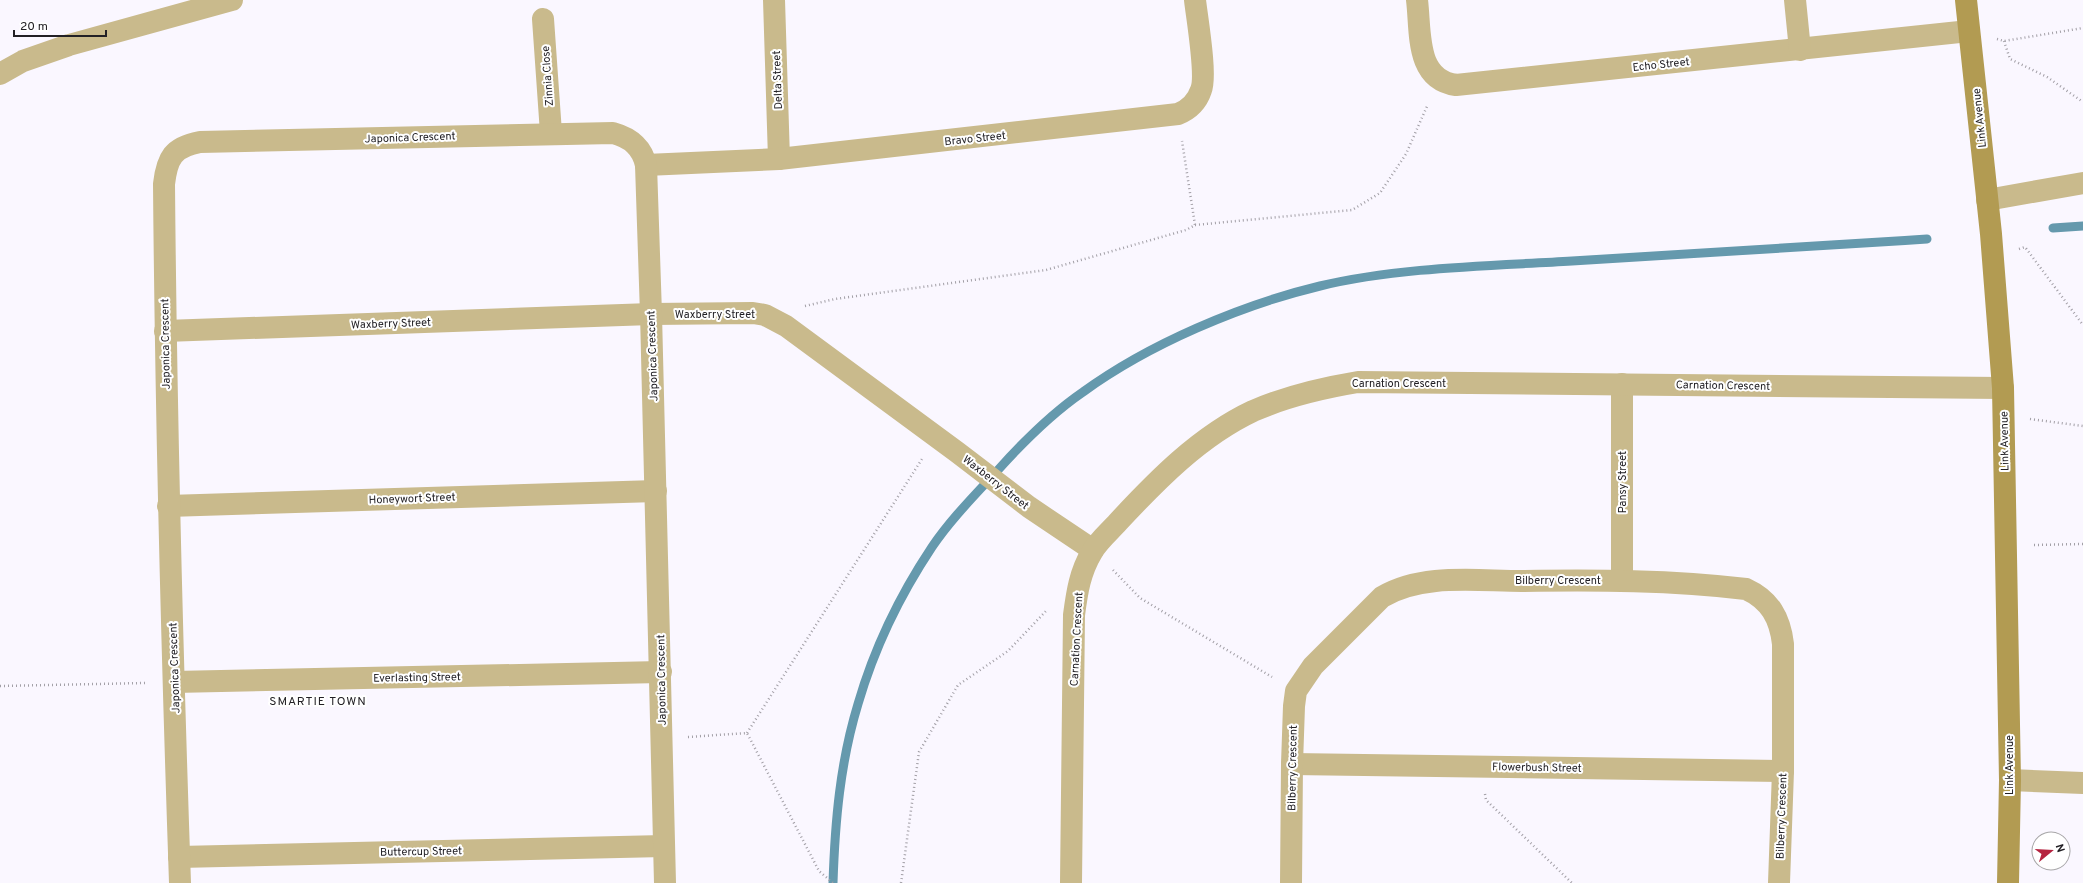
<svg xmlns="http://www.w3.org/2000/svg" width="2083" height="883" font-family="Overpass,sans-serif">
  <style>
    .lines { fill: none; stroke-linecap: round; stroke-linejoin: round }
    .stream { stroke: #6599ad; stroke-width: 9 }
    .path { stroke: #a29fa6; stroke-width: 2.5; stroke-dasharray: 1 3; stroke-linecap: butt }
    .street { stroke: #c9ba8c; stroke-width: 22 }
    .secondary { stroke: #b29b52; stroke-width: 22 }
    .labels { text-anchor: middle; stroke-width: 4; stroke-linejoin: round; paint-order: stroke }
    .street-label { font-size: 11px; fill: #222025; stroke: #fff }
    .neighbourhood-label { font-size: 12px; letter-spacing: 1px; fill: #222025; stroke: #fff }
  </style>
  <rect width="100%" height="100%" fill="#faf7ff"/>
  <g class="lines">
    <!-- stream -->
    <g class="stream">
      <path d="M 2053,228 L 2083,226"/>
      <path d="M 833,883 C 835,822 840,763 858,704 C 874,649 900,595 932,547 C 951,519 975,495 998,470 C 1024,441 1051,414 1083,392 C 1149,344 1241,305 1320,286 C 1399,267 1491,266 1572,261 C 1691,254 1809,247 1927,239"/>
    </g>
    <!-- path -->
    <g class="path">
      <path d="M 1997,39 L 2004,41 L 2083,28"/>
      <path d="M 2004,41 L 2010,59 L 2047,77 L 2083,102"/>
      <path d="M 1195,225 L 1352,210 L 1380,193 L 1406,154 L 1428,104"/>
      <path d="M 2019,249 L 2025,247 L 2083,325"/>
      <path d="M 805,306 L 835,299 L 1046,270 L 1186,230 L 1195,225 L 1182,141"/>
      <path d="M 2030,419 L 2083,426"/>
      <path d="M 2034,545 L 2083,544"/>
      <path d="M 1113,570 L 1140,598 L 1272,677"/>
      <path d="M 0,686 L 146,683"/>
      <path d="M 747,733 L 922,459"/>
      <path d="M 688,737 L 747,733 L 819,871 L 833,883"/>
      <path d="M 1485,794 L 1486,800 L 1572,883"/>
      <path d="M 901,883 L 919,752 L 958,685 L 1008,651 L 1046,611"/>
    </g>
    <!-- street -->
    <g class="street">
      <path d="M 774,0 L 779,159"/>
      <path d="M 1417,0 C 1421,32 1415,79 1456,85 L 1969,31"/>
      <path d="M 1795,0 L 1800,50"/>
      <path d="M 543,19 L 551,133"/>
      <path d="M 0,74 L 23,61 L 69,45 L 232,0"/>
      <path d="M 646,165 L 779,159 L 1178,114 C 1188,110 1197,102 1201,90 C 1207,76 1197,18 1195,0"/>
      <path d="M 1987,200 L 2083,183"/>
      <path d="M 165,331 L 651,314 L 753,313 L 765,315 L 786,326 L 957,452 L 1029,507 L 1093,550"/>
      <path d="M 1622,384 L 1622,580"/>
      <path d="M 168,506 L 656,491"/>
      <path d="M 174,682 L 661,672"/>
      <path d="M 1292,764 L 1783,771"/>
      <path d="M 2010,780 L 2083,783"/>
      <path d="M 179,857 L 664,846"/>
      <path d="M 180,883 C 172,650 166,417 164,184 C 167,158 173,147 200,142 L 613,133 C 631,138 642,147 646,165 L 651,314 L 665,883"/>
      <path d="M 1071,883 L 1074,615 C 1077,592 1080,572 1092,552 C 1098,541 1110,531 1118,522 C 1157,480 1200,436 1253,411 C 1287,396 1322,388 1358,382 L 2003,388"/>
      <path d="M 1291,883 L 1292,764 L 1294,706 L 1296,691 L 1313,666 L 1382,597 C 1422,573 1476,581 1522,581 C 1597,580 1671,580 1746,589 C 1770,600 1780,618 1783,644 L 1783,771 L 1779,883"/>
    </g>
    <!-- secondary -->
    <path class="secondary" d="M 1966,0 L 1991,234 L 2003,388 L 2010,780 L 2008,883"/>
  </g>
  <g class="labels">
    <!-- street labels -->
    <g class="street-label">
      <text transform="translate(1661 64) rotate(-6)" y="4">Echo Street</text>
      <text transform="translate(547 76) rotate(-94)" y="4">Zinnia Close</text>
      <text transform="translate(777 80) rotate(-92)" y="4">Delta Street</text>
      <text transform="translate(1979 118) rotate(-96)" y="4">Link Avenue</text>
      <text transform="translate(410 137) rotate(-2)" y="4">Japonica Crescent</text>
      <text transform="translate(975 138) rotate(-6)" y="4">Bravo Street</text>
      <text x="715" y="318">Waxberry Street</text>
      <text transform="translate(391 323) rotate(-2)" y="4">Waxberry Street</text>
      <text transform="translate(165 344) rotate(-91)" y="4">Japonica Crescent</text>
      <text transform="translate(652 356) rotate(-92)" y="4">Japonica Crescent</text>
      <text x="1399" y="387">Carnation Crescent</text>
      <text transform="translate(1723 385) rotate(1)" y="4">Carnation Crescent</text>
      <text transform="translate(2004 441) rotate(-91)" y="4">Link Avenue</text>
      <text transform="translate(996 482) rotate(38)" y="4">Waxberry Street</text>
      <text transform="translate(1622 482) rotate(-90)" y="4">Pansy Street</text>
      <text transform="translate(412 498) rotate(-2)" y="4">Honeywort Street</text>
      <text x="1558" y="584">Bilberry Crescent</text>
      <text transform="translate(1076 639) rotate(-87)" y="4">Carnation Crescent</text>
      <text transform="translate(174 668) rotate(-92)" y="4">Japonica Crescent</text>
      <text transform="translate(417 677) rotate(-1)" y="4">Everlasting Street</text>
      <text transform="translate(661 680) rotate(-91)" y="4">Japonica Crescent</text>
      <text transform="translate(2009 765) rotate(-90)" y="4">Link Avenue</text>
      <text transform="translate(1537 767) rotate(1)" y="4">Flowerbush Street</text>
      <text transform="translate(1292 768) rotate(-89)" y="4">Bilberry Crescent</text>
      <text transform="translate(1781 816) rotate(-88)" y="4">Bilberry Crescent</text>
      <text transform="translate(421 851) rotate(-1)" y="4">Buttercup Street</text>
    </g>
    <!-- neighbourhood labels -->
    <g class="neighbourhood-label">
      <text x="318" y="705">SMARTIE TOWN</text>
    </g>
  </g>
  <!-- north arrow -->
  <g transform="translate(2051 851) rotate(72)"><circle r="19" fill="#ffffff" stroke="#a7a6a8"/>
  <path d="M0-3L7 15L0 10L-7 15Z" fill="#b5233f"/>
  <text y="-6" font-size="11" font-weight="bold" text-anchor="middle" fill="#222025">N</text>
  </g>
  <!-- scale -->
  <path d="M14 30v6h92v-6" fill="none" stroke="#222025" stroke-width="2"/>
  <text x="20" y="30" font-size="12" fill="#222025" stroke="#ffffff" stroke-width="3" paint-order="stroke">20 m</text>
</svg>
